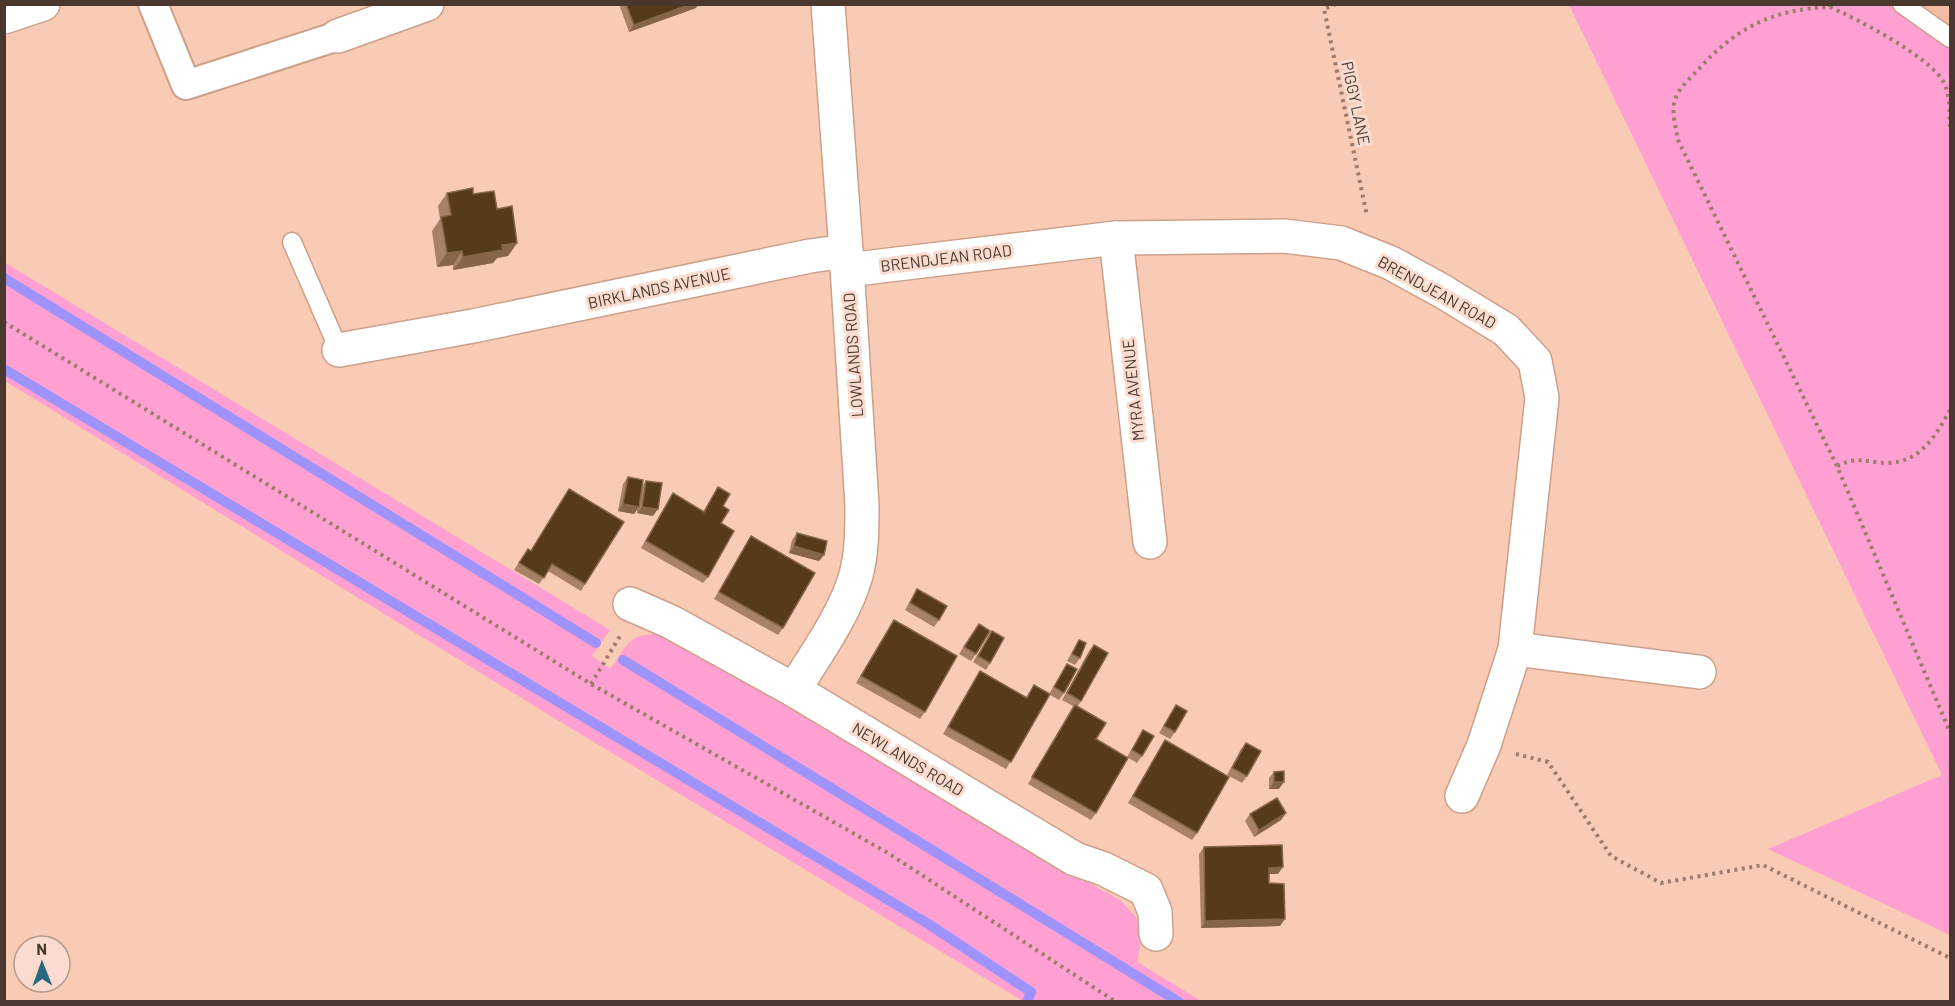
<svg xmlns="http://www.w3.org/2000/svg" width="1955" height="1006" font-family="Barlow,sans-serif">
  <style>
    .built { fill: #f4bea4 }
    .green { fill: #ffa0d3 }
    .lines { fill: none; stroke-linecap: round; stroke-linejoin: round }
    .stream { stroke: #9e93fb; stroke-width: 10 }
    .service-casing { stroke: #cca08a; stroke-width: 21 }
    .pedestrian-casing { stroke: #cca08a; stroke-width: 32 }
    .minor-casing { stroke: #cca08a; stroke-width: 36 }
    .path { stroke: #9c7c6d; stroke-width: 4; stroke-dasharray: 3 4.5; stroke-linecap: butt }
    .service { stroke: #fff; stroke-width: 18 }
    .pedestrian { stroke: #fff; stroke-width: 28 }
    .minor { stroke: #fff; stroke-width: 33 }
    .wall { fill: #a88267 }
    .shaded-wall { fill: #876548 }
    .building { fill: #563a1a; stroke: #876548; stroke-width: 1.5 }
    .labels { text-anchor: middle; stroke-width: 6; stroke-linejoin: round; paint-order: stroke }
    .street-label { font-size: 16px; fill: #4a372e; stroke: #f9dccf }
  </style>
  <rect width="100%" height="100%" fill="#f9cab4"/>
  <!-- built -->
  <path class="built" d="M 1895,5 L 1950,5 L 1950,41 Z"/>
  <!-- green -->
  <g class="green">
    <path d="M 1569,5 L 1895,5 L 1950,41 L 1950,935 L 1768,849 L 1942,775 Z"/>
    <path d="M 4,262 L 610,630 L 592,656 L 610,669 C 628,647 624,635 657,634 L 809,716 L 1049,861 L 1120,900 L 1136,917 L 1141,942 L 1137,962 L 1201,1001 L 1023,1001 L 549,715 L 5,381 Z"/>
  </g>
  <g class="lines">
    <!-- stream -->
    <g class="stream">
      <path d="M 4,278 L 596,643"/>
      <path d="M 4,369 L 930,925 L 1031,992 L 1027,1002"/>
      <path d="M 623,660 L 1179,1002"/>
    </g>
    <defs>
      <g id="service">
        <path d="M 1902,4 L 1950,38"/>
        <path d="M 292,242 L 339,350"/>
      </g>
      <path id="pedestrian" d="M 153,4 L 186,85 L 338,36"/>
      <g id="minor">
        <path d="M 4,17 L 43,4"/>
        <path d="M 338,36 L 427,4"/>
        <path d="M 1116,238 L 1150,542"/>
        <path d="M 847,270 L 1116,238 L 1284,236 L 1341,243 L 1391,263 L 1442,291 L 1506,330 L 1535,361 L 1542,398 L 1515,649 L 1484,745 L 1462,796"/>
        <path d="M 339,350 L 473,326 L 810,256 L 846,251"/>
        <path d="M 630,604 L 671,622 L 794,690 L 1075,859 L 1104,869 L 1146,890 L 1155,912 L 1156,934"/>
        <path d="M 1515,649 L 1699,672"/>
        <path d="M 794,690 C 815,655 845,615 856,575 C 862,552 862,529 862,505 L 846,251 L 828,4"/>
      </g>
    </defs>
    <!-- service casing -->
    <use href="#service" class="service-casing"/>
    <!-- pedestrian casing -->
    <use href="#pedestrian" class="pedestrian-casing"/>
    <!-- minor casing -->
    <use href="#minor" class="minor-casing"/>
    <!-- path -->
    <g class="path">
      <path d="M 1336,4 L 1324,9 L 1367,216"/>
      <path d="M 1830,4 L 1830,7 C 1773,9 1735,28 1698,70 C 1689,79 1677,90 1674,103 C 1672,115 1676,128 1678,140 L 1837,466 L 1950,732"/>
      <path d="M 1830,7 C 1857,19 1931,57 1944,83 C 1951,97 1949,114 1950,129"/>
      <path d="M 4,322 L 591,684 L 888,853 L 1116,1002"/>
      <path d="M 1837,466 C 1860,455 1866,463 1888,463 C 1921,462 1936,435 1950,410"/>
      <path d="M 591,684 L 620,636"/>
      <path d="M 1516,754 L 1548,762 L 1611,856 L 1661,883 L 1763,865 L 1950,958"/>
    </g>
    <!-- service -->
    <use href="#service" class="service"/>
    <!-- pedestrian -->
    <use href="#pedestrian" class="pedestrian"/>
    <!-- minor -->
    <use href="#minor" class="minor"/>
  </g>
  <!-- wall -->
  <g class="wall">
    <path d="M 619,4 L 698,4 L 696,8 L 629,32 Z"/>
    <path d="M 447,193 L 473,194 L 497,209 L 517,243 L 508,256 L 497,258 L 493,263 L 453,270 L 453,265 L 437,267 L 432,231 L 440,219 L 438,206 Z"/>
    <path d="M 628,477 L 642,486 L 646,481 L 653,516 L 637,513 L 637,509 L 634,514 L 618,511 L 623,484 Z"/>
    <path d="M 718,487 L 723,506 L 721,523 L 708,577 L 703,583 L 641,548 L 673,493 L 704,511 Z"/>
    <path d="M 569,489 L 585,584 L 581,591 L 548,571 L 539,584 L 514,570 L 528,549 L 531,551 Z"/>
    <path d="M 797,533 L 824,555 L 819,561 L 789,553 L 792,540 Z"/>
    <path d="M 751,536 L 783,628 L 778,635 L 714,599 Z"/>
    <path d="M 917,589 L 939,620 L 934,627 L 905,610 Z"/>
    <path d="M 894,620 L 925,712 L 920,719 L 856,683 Z"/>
    <path d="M 979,624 L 976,654 L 971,661 L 959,654 Z"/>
    <path d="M 992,631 L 990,663 L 986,670 L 973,662 Z"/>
    <path d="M 1079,640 L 1080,658 L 1075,665 L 1067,661 Z"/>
    <path d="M 1094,645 L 1081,701 L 1078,706 L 1096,739 L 1096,813 L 1091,820 L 1028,784 L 1073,706 L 1062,700 L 1089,651 Z"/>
    <path d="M 1067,664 L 1064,693 L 1059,700 L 1050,695 L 1006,769 L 943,734 L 980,671 L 1026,697 L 1034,685 L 1049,694 Z"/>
    <path d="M 1176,705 L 1175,732 L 1170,739 L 1159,733 Z"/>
    <path d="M 1143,730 L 1142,756 L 1137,763 L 1127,757 Z"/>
    <path d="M 1165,740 L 1197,833 L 1192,840 L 1128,803 Z"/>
    <path d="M 1246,743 L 1247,776 L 1242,783 L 1227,775 L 1241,749 Z"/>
    <path d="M 1274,772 L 1279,789 L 1269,789 L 1269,778 Z"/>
    <path d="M 1286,813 L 1281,820 L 1254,837 L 1245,821 L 1250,814 Z"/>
    <path d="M 1204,847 L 1278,874 L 1269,874 L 1269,883 L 1280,926 L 1201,928 L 1199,854 Z"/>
  </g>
  <!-- shaded-wall -->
  <g class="shaded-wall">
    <path d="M 691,4 L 698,4 L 696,8 L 629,32 L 634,25 Z"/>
    <path d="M 517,243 L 508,256 L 497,258 L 493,263 L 453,270 L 463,257 L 502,245 Z"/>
    <path d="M 462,251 L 453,265 L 437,267 L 447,253 Z"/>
    <path d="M 623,504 L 639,507 L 634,514 L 618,511 Z"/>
    <path d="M 642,507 L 658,509 L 653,516 L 637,513 Z"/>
    <path d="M 794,546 L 824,555 L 819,561 L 789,553 Z"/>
    <path d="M 1274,782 L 1284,782 L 1279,789 L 1269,789 Z"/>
    <path d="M 1286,813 L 1281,820 L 1254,837 L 1259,830 Z"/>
    <path d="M 1283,867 L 1278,874 L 1264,874 L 1269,868 Z"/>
    <path d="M 1285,919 L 1280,926 L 1201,928 L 1205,921 Z"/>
  </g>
  <!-- building -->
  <g class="building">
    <path d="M 626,4 L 691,4 L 634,25 Z"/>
    <path d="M 473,188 L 473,194 L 494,191 L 497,209 L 512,206 L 517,243 L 502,245 L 503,250 L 463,257 L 462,251 L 447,253 L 441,217 L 451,215 L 447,193 Z"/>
    <path d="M 628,477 L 643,480 L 639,507 L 623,504 Z"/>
    <path d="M 646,481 L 662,483 L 658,509 L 642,507 Z"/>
    <path d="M 718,487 L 730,494 L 723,506 L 729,510 L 721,523 L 734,531 L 708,577 L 646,541 L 673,493 L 704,512 Z"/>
    <path d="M 569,489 L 624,522 L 585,584 L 552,564 L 544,578 L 519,563 L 528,549 L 531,551 Z"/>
    <path d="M 797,533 L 827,541 L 824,555 L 794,546 Z"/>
    <path d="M 751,536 L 815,573 L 783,628 L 719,592 Z"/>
    <path d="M 917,589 L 947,606 L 939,620 L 910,603 Z"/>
    <path d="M 894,620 L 957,656 L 925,712 L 861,676 Z"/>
    <path d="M 979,624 L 990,631 L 976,654 L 964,647 Z"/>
    <path d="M 992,631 L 1004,638 L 990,663 L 978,656 Z"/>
    <path d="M 1079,640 L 1086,643 L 1080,658 L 1072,654 Z"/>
    <path d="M 1094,645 L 1108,653 L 1081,701 L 1067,693 Z"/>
    <path d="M 1067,664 L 1077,669 L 1064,693 L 1054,687 Z"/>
    <path d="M 980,671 L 1027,698 L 1034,685 L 1050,694 L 1011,762 L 948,727 Z"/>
    <path d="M 1075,705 L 1106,723 L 1096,739 L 1128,758 L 1096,813 L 1032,777 Z"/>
    <path d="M 1176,705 L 1187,711 L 1175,732 L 1164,726 Z"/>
    <path d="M 1143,730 L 1154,736 L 1142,756 L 1132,750 Z"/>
    <path d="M 1165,740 L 1229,777 L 1197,833 L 1133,796 Z"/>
    <path d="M 1246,743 L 1261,751 L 1247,776 L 1232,768 Z"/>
    <path d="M 1284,771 L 1284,782 L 1274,782 L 1274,772 Z"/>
    <path d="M 1277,798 L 1286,813 L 1259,830 L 1250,814 Z"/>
    <path d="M 1282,845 L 1283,867 L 1269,868 L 1269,883 L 1284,884 L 1285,919 L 1205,921 L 1204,847 Z"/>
  </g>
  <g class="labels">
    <!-- street labels -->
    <g class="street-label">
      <text transform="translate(1356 103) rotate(78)" y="6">PIGGY LANE</text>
      <text transform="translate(946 258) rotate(-7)" y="6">BRENDJEAN ROAD</text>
      <text transform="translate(659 288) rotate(-12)" y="6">BIRKLANDS AVENUE</text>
      <text transform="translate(1437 292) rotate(29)" y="6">BRENDJEAN ROAD</text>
      <text transform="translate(853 355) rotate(-94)" y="6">LOWLANDS ROAD</text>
      <text transform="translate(1133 390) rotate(-96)" y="6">MYRA AVENUE</text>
      <text transform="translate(908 759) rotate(31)" y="6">NEWLANDS ROAD</text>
    </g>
  </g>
  <!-- border -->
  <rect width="1955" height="1006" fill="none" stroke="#4a372e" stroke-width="12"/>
  <!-- north arrow -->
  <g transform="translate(42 964) rotate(359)"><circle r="28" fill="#f9dccf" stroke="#b39a8f" stroke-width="1.5"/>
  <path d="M0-4.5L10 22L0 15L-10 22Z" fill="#2c687f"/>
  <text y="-9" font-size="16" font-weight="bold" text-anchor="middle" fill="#4a372e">N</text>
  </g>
</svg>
